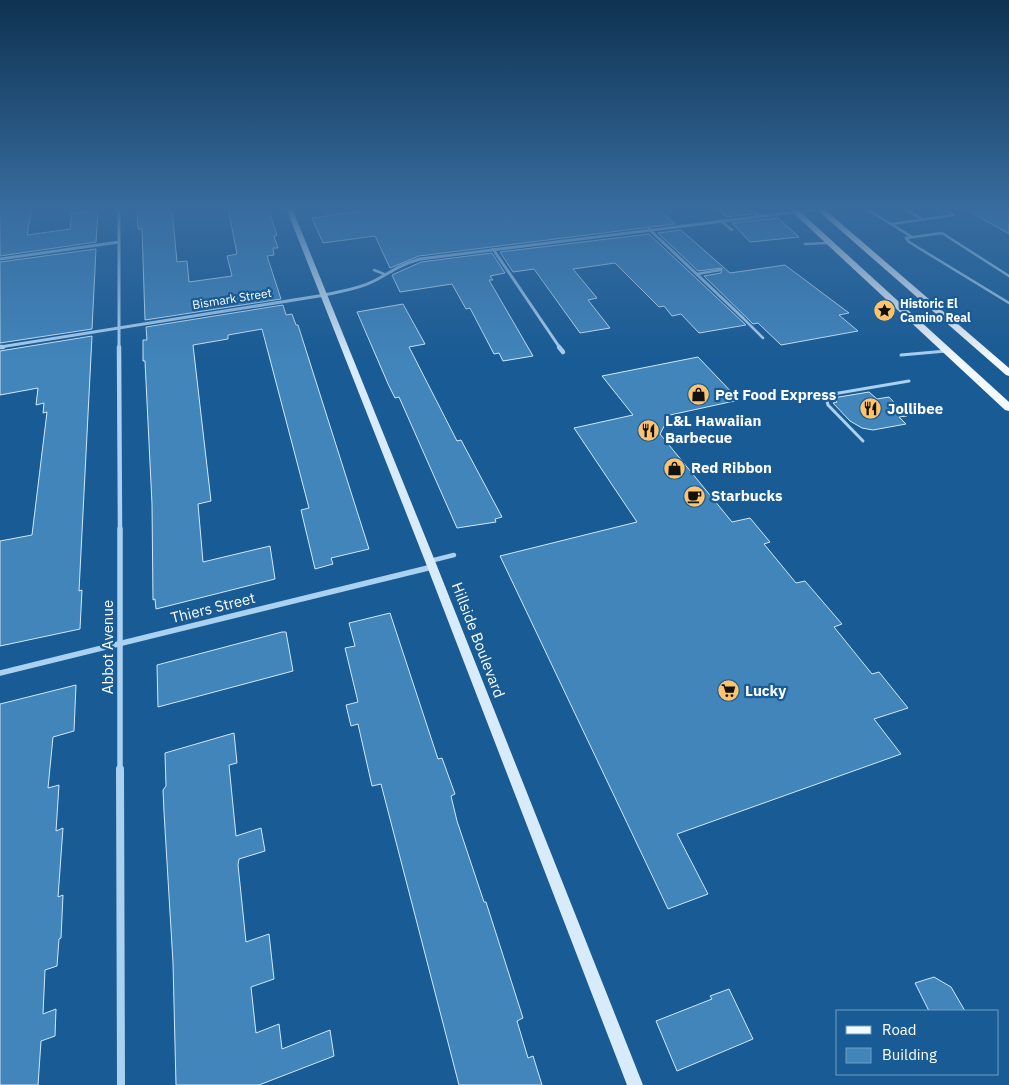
<svg xmlns="http://www.w3.org/2000/svg" width="1009" height="1085" font-family="'IBM Plex Sans',sans-serif">
  <style>
    .building { fill: #4185bb; stroke: #d0e8fb }
    .lines { fill: none; stroke-linecap: round; stroke-linejoin: round }
    .service-far2 { stroke: #aad1f0; stroke-width: 2.5 }
    .service-far1 { stroke: #aad1f0; stroke-width: 3 }
    .service { stroke: #aad1f0; stroke-width: 4.5 }
    .minor-far3 { stroke: #aad1f0; stroke-width: 3 }
    .minor-far2 { stroke: #aad1f0; stroke-width: 4.5 }
    .minor-far1 { stroke: #aad1f0; stroke-width: 5.5 }
    .minor { stroke: #aad1f0; stroke-width: 8 }
    .secondary { fill: #d8ebfb; fill-rule: evenodd }
    .primary { fill: #f3f9ff; fill-rule: evenodd }
    .labels { text-anchor: middle; stroke-width: 4.5; stroke-linejoin: round; paint-order: stroke }
    .far-street-label { font-size: 12px; fill: #fff; stroke: #195b94 }
    .far-poi-label { font-size: 12px; font-weight: bold; fill: #fff; stroke: #195b94; text-anchor: start }
    .poi-label { font-size: 15px; font-weight: bold; fill: #fff; stroke: #195b94; text-anchor: start }
    .street-label { font-size: 15px; fill: #fff; stroke: #195b94 }
  </style>
  <rect width="100%" height="100%" fill="#195b94"/>
  <!-- building -->
  <g class="building">
    <path d="M 0,208 L 32,208 L 27,235 L 70,229 L 72,213 L 98,210 L 96,242 L 0,256 Z"/>
    <path d="M 137,208 L 172,208 L 177,262 L 187,261 L 189,282 L 232,276 L 227,256 L 237,254 L 228,208 L 268,208 L 277,235 L 274,236 L 278,248 L 273,248 L 274,255 L 267,256 L 281,299 L 145,320 L 142,229 L 138,229 Z"/>
    <path d="M 380,208 L 657,208 L 675,224 L 419,256 L 390,268 L 375,236 L 323,243 L 312,218 Z"/>
    <path d="M 718,208 L 749,208 L 752,214 L 726,217 Z"/>
    <path d="M 964,208 L 1009,208 L 1009,234 Z"/>
    <path d="M 778,218 L 799,237 L 750,242 L 732,223 Z"/>
    <path d="M 681,230 L 730,273 L 785,265 L 849,313 L 839,315 L 858,331 L 781,345 L 758,323 L 753,324 L 704,276 L 721,273 L 722,268 L 698,271 L 658,233 Z"/>
    <path d="M 649,234 L 746,325 L 699,333 L 681,314 L 672,316 L 664,306 L 659,307 L 615,263 L 573,269 L 597,298 L 588,300 L 610,328 L 580,333 L 534,269 L 513,272 L 500,252 Z"/>
    <path d="M 96,249 L 92,329 L 0,343 L 0,262 Z"/>
    <path d="M 492,253 L 505,273 L 490,276 L 493,280 L 489,280 L 533,356 L 503,361 L 499,353 L 494,354 L 470,308 L 466,309 L 452,284 L 400,292 L 392,275 L 421,262 Z"/>
    <path d="M 403,304 L 425,344 L 409,347 L 457,441 L 461,440 L 502,517 L 495,519 L 496,522 L 457,528 L 399,397 L 395,398 L 389,386 L 357,312 Z"/>
    <path d="M 283,305 L 286,315 L 292,314 L 296,325 L 298,325 L 369,549 L 331,558 L 333,564 L 315,569 L 301,510 L 309,508 L 262,329 L 228,335 L 228,339 L 193,345 L 211,501 L 198,504 L 203,562 L 270,546 L 275,579 L 156,609 L 155,599 L 153,600 L 152,504 L 145,361 L 143,361 L 143,340 L 147,340 L 146,327 Z"/>
    <path d="M 92,336 L 79,591 L 82,590 L 80,629 L 0,646 L 0,541 L 32,535 L 47,412 L 43,413 L 44,403 L 36,405 L 38,388 L 0,395 L 0,351 Z"/>
    <path d="M 698,357 L 739,400 L 670,415 L 660,434 L 732,522 L 750,518 L 770,542 L 764,544 L 796,583 L 805,581 L 842,624 L 834,627 L 872,674 L 879,672 L 908,708 L 874,719 L 901,754 L 677,834 L 708,894 L 668,909 L 500,556 L 637,522 L 574,428 L 633,415 L 602,376 Z"/>
    <path d="M 869,392 L 877,399 L 889,397 L 907,416 L 899,417 L 906,424 L 873,430 L 862,428 L 850,421 L 833,403 L 837,402 L 833,398 Z"/>
    <path d="M 390,613 L 438,759 L 442,758 L 455,794 L 451,796 L 457,821 L 484,902 L 486,902 L 523,1018 L 517,1021 L 528,1058 L 533,1056 L 542,1085 L 459,1085 L 381,784 L 372,786 L 358,724 L 351,726 L 346,705 L 358,702 L 345,648 L 355,646 L 349,623 Z"/>
    <path d="M 282,632 L 286,632 L 293,671 L 158,707 L 157,665 Z"/>
    <path d="M 76,685 L 74,731 L 53,737 L 48,788 L 59,785 L 56,831 L 63,828 L 58,897 L 63,895 L 61,938 L 59,939 L 57,966 L 45,970 L 43,1014 L 56,1009 L 55,1036 L 41,1041 L 38,1085 L 0,1085 L 0,704 Z"/>
    <path d="M 234,733 L 237,763 L 229,765 L 236,836 L 261,828 L 265,851 L 239,859 L 238,865 L 246,942 L 269,934 L 274,979 L 251,987 L 256,1033 L 279,1024 L 282,1049 L 330,1030 L 334,1056 L 259,1085 L 176,1085 L 173,963 L 164,812 L 163,790 L 166,786 L 165,753 Z"/>
    <path d="M 934,977 L 951,987 L 965,1011 L 929,1011 L 915,983 Z"/>
    <path d="M 729,989 L 753,1039 L 677,1071 L 656,1021 L 712,999 L 710,996 Z"/>
  </g>
  <g class="lines">
    <!-- service-far2 -->
    <g class="service-far2">
      <path d="M 865,208 L 912,237"/>
      <path d="M 903,208 L 923,220"/>
      <path d="M 752,210 L 758,215"/>
      <path d="M 720,220 L 732,230"/>
      <path d="M 892,224 L 954,215 L 943,208"/>
      <path d="M 805,244 L 828,243"/>
      <path d="M 374,270 L 384,274"/>
      <path d="M 697,274 L 720,270"/>
      <path d="M 1009,276 L 942,233 L 906,238 L 909,242 L 1009,303"/>
      <path d="M 742,317 L 763,338"/>
    </g>
    <!-- service-far1 -->
    <g class="service-far1">
      <path d="M 901,355 L 946,351"/>
      <path d="M 863,441 L 828,405 L 826,398 L 833,394 L 909,381"/>
    </g>
    <!-- service -->
    <path class="service" d="M 430,561 L 454,555"/>
    <!-- minor-far3 -->
    <g class="minor-far3">
      <path d="M 119,208 L 119,348"/>
      <path d="M 649,229 L 742,317"/>
      <path d="M 493,249 L 560,348"/>
      <path d="M 0,259 L 119,242"/>
      <path d="M 0,347 L 325,295 C 341,291 359,289 374,281 C 393,271 399,265 420,259 L 819,209"/>
    </g>
    <!-- minor-far2 -->
    <g class="minor-far2">
      <path d="M 0,347 L 3,347"/>
      <path d="M 119,347 L 120,530"/>
      <path d="M 559,347 L 563,352"/>
    </g>
    <!-- minor-far1 -->
    <g class="minor-far1">
      <path d="M 120,529 L 120,770"/>
      <path d="M 0,673 L 432,567"/>
    </g>
    <!-- minor -->
    <path class="minor" d="M 120,769 L 121,1085"/>
    <!-- secondary -->
    <path class="secondary" d="M 286,208 L 292,208 L 435,561 L 643,1085 L 627,1085 L 425,561 Z"/>
    <!-- primary -->
    <g class="primary">
      <path d="M 788,208 L 796,208 L 1009,402 L 1009,411 L 1005,410 Z"/>
      <path d="M 815,208 L 823,208 L 1009,368 L 1009,376 L 1006,375 Z"/>
    </g>
  </g>
  <!-- sky -->
  <linearGradient id="sky" x2="0" y2="1"><stop stop-color="#0e3251"/><stop offset="0.58" stop-color="#386c9f"/><stop offset="1" stop-color="#386c9f" stop-opacity="0"/></linearGradient>
  <rect width="1009" height="360" fill="url(#sky)"/>
  <!-- icons -->
  <defs>
    <symbol id="sight-disc" viewBox="-11 -11 22 22"><circle r="9.5" fill="#ffc469" stroke="#195b94"/><path d="M0-6L1.8-2.2L6-1.7L2.9 1.2L3.7 5.4L0 3.3L-3.7 5.4L-2.9 1.2L-6-1.7L-1.8-2.2Z" fill="#111"/></symbol>
    <symbol id="shop-disc" viewBox="-11 -11 22 22"><circle r="9.5" fill="#ffc469" stroke="#195b94"/><path d="M-5-2.5h2.3a2.7 3.5 0 0 1 5.4 0H5L5.5 6h-11ZM-1.5-2.5h3a1.5 2.3 0 0 0-3 0Z" fill="#111"/></symbol>
    <symbol id="restaurant-disc" viewBox="-11 -11 22 22"><circle r="9.5" fill="#ffc469" stroke="#195b94"/><path d="M-5-6h1v4h1v-4h1v4h1v-4h1v5L-1.5 .5V6h-2V.5L-5-1ZM5-6V6H3V1.5H1.5Q1.5-4 5-6Z" fill="#111"/></symbol>
    <symbol id="cafe-disc" viewBox="-11 -11 22 22"><circle r="9.5" fill="#ffc469" stroke="#195b94"/><path d="M-5.5-4.5H6V0H3Q3 3.5 0 3.5H-2.5Q-5.5 3.5-5.5 0ZM3-3.2v2h1.7v-2ZM-6 4.5H4V6H-6Z" fill="#111"/></symbol>
    <symbol id="supermarket-disc" viewBox="-11 -11 22 22"><circle r="9.5" fill="#ffc469" stroke="#195b94"/><path d="M-6-5.5h2.5l.6 2H6L4.5 2H-2.5L-4.4-4H-6ZM-1.5 3.2a1.3 1.3 0 1 0 .1 0ZM3 3.2a1.3 1.3 0 1 0 .1 0Z" fill="#111"/></symbol>
  </defs>
  <g fill-rule="evenodd">
    <use href="#sight-disc" x="872" y="298" width="25" height="25"/>
    <use href="#shop-disc" x="686" y="382" width="25" height="25"/>
    <use href="#restaurant-disc" x="858" y="396" width="25" height="25"/>
    <use href="#restaurant-disc" x="636" y="418" width="25" height="25"/>
    <use href="#shop-disc" x="662" y="456" width="25" height="25"/>
    <use href="#cafe-disc" x="682" y="484" width="25" height="25"/>
    <use href="#supermarket-disc" x="716" y="678" width="25" height="25"/>
  </g>
  <g class="labels">
    <!-- far-street labels -->
    <g class="far-street-label">
      <text transform="translate(232 299) rotate(-9)" y="4">Bismark Street</text>
    </g>
    <!-- far-poi labels -->
    <g class="far-poi-label">
      <text x="900" y="308">Historic El<tspan x="900" dy="14">Camino Real</tspan></text>
    </g>
    <!-- poi labels -->
    <g class="poi-label">
      <text x="715" y="400">Pet Food Express</text>
      <text x="887" y="414">Jollibee</text>
      <text x="665" y="426">L&amp;L Hawaiian<tspan x="665" dy="17">Barbecue</tspan></text>
      <text x="691" y="473">Red Ribbon</text>
      <text x="711" y="501">Starbucks</text>
      <text x="745" y="696">Lucky</text>
    </g>
    <!-- street labels -->
    <g class="street-label">
      <text transform="translate(213 608) rotate(-14)" y="5">Thiers Street</text>
      <text transform="translate(478 640) rotate(69)" y="5">Hillside Boulevard</text>
      <text transform="translate(108 647) rotate(-90)" y="5">Abbot Avenue</text>
    </g>
  </g>
  <!-- legend -->
  <rect x="836" y="1010" width="162" height="65" fill="#195b94" stroke="#759dbf"/>
  <rect x="846" y="1026" width="25" height="8" fill="#f3f9ff" stroke="#759dbf"/>
  <text x="882" y="1035" font-size="15" fill="#ffffff">Road</text>
  <rect x="846" y="1048" width="25" height="15" fill="#4185bb" stroke="#759dbf"/>
  <text x="882" y="1060" font-size="15" fill="#ffffff">Building</text>
</svg>
